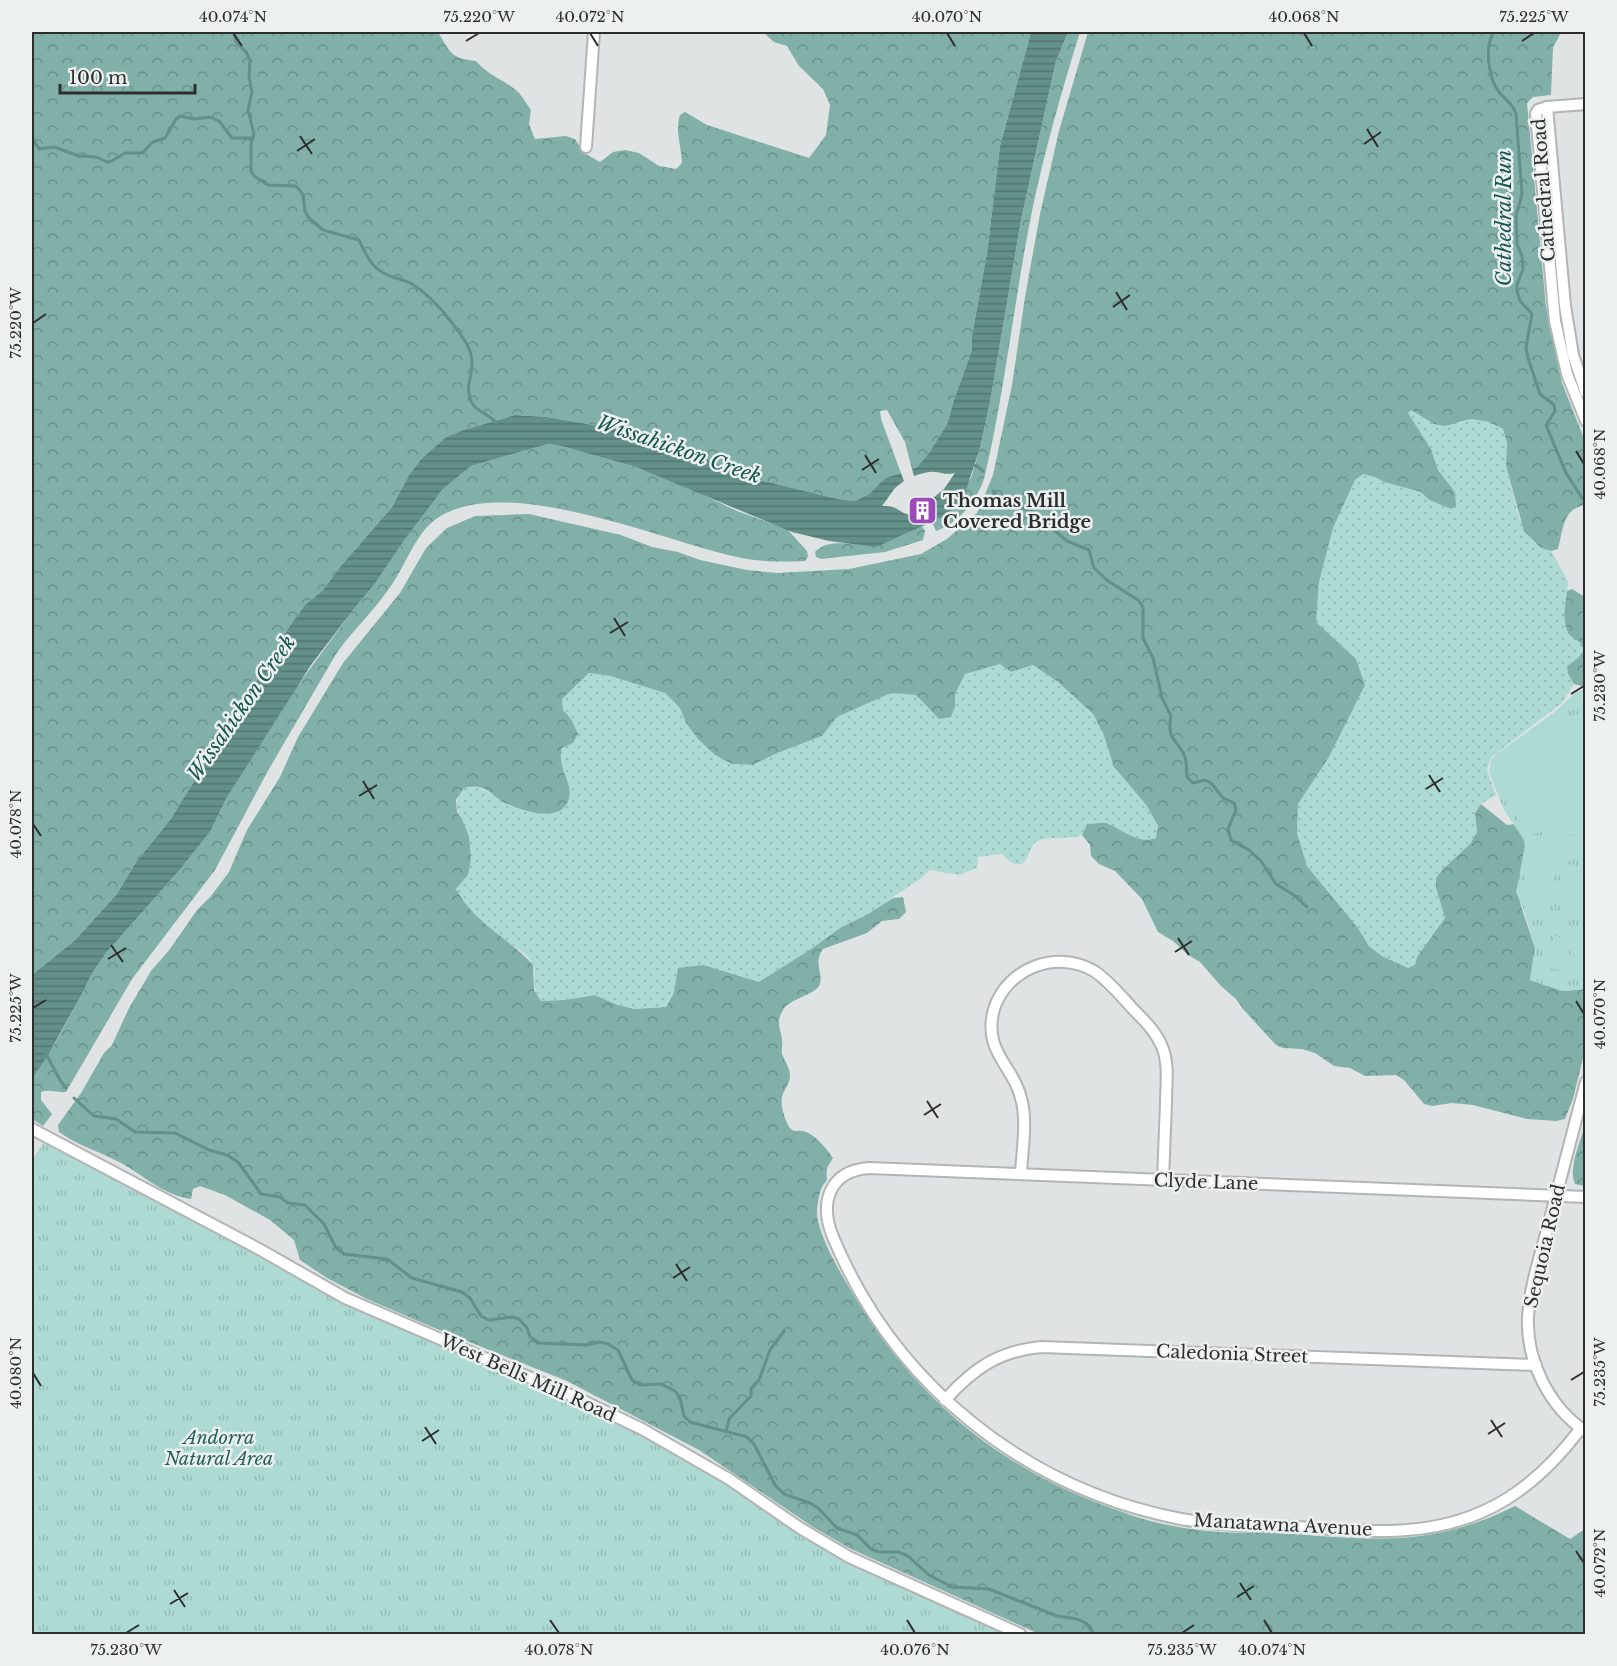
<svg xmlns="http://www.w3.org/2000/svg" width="1617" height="1666" font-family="'Libre Baskerville',serif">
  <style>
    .grass { fill: url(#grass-dots) }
    .forest { fill: url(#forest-crowns) }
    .park { fill: url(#park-tufts) }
    .pitch { fill: #addbd4 }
    .water { fill: url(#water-rules) }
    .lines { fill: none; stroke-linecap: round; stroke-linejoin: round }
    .stream { stroke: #639089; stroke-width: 3 }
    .minor-casing { stroke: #b2b5b4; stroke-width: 14 }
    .minor { stroke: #fff; stroke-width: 10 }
    .ticks { fill: none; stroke: #2c2e2d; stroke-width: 2 }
    .labels { text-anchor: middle; stroke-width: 5; stroke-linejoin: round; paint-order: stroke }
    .street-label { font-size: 18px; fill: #2c2e2d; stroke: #edf0f0 }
    .poi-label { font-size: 18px; font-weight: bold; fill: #2c2e2d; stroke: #edf0f0; text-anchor: start }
    .park-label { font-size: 18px; font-style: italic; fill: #23615a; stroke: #edf0f0 }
    .water-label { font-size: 20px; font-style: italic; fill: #15564f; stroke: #edf0f0 }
    .neatline { fill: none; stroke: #2c2e2d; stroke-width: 2 }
    .ticks-label { font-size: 15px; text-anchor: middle; fill: #2c2e2d }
  </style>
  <defs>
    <pattern id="grass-dots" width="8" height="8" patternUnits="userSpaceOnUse" patternTransform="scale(1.5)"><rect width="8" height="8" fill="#addbd4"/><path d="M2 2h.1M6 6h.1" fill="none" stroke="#95bcb6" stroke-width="1.8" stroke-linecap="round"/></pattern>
    <pattern id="forest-crowns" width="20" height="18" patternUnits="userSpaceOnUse" patternTransform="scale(1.5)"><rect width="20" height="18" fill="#81b0a9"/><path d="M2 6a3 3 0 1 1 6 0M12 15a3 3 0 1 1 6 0" fill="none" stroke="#6a908a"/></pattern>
    <pattern id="park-tufts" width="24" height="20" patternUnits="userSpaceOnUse" patternTransform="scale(1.5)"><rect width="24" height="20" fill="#addbd4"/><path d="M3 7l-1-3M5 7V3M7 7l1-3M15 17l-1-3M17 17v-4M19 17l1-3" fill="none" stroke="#95bcb6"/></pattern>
    <pattern id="water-rules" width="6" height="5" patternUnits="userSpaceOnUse" patternTransform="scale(1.5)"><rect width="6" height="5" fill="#639089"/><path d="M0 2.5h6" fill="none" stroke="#527670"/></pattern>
  </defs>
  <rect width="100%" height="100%" fill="#e0e3e3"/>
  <!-- grass -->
  <g class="grass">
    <path d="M 1411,409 L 1423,415 L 1460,423 L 1471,419 L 1489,422 L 1503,429 L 1507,443 L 1506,466 L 1520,520 L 1540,547 L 1551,551 L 1568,581 L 1565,615 L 1584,650 L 1578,658 L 1567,666 L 1568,674 L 1574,684 L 1562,703 L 1491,757 L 1487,770 L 1496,795 L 1481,804 L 1475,812 L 1477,832 L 1470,844 L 1442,870 L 1436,878 L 1436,888 L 1445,918 L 1415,965 L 1408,968 L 1382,956 L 1369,946 L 1358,928 L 1307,866 L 1297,833 L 1298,804 L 1329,757 L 1365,685 L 1356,659 L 1316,622 L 1319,582 L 1333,528 L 1355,480 L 1363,474 L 1375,477 L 1384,482 L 1421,492 L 1429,500 L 1451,509 L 1455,492 L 1438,470 L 1431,449 L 1408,413 Z"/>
    <path d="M 1000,664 L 1011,672 L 1033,665 L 1058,682 L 1093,714 L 1103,733 L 1114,767 L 1147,806 L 1158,826 L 1156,838 C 1137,845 1123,829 1106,823 C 1101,822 1093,824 1087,824 L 1082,835 L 1076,837 C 1064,838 1048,837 1038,841 C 1027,845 1031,870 1012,863 C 1008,861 1005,856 1001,854 L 978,857 L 977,868 L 960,875 L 930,870 L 920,879 L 868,914 L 840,928 L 811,949 L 759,982 L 733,975 L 674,993 L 666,1007 L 634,1009 L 615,1004 L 595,995 L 565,1000 L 541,1001 C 528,982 538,979 533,965 C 528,952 503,940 493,932 C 477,920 465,906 456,889 L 468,875 L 462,819 C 453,807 456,800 464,788 C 482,785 490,793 505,802 L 568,783 L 559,759 L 562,748 L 573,743 L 571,719 L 563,710 L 562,699 L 589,673 L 610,676 L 665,693 L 680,708 L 686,723 L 698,739 L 715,755 L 732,764 L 753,765 L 777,753 L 822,736 L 837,717 L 891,693 L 916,695 L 940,719 L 951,716 L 955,707 L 955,694 L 965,674 Z"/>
  </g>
  <!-- forest -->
  <g class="forest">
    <path d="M 32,32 L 438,32 C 451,53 450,58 476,61 C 488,76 508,81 520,94 C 524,99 527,105 531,110 L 529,124 L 535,139 L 566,136 L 575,139 L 584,153 L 600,162 L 613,152 L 625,150 L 639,153 L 659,166 L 676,169 L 681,164 L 682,161 C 681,146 675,130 680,115 L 685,112 L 707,125 L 809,158 L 826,135 L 830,105 L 823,89 L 799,66 L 787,46 L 774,42 L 763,32 L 1031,32 L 1000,146 L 987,253 L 972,336 L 972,350 L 954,400 L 947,424 L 929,453 L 917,467 L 912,469 L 905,442 L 887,410 L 880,411 L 881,419 L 901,473 L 885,478 L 869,494 L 855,501 L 838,499 L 752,478 L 698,456 L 616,429 L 547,417 L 515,415 L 463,430 L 446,437 L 422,458 L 409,475 L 392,507 L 340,567 L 323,590 L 305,605 L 289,627 L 232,722 L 218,738 L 211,754 L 170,820 L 136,862 L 117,894 L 75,940 L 32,975 Z"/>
    <path d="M 1068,32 L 1080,32 C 1061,93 1044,153 1031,216 C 1014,302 1005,390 985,475 C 979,499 959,523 936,531 L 932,522 L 947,515 L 971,478 L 980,448 L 990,402 L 1021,220 L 1056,61 Z"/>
    <path d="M 1088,32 L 1562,32 C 1558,36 1557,42 1553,47 L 1551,95 L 1533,97 L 1527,103 L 1546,307 L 1562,383 L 1585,441 L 1585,505 C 1562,509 1563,531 1558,549 L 1551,551 L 1540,547 L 1524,531 L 1506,466 L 1507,443 L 1503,429 L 1489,422 L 1471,419 L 1445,426 L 1434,424 L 1411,410 L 1408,413 L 1431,449 L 1438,470 L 1455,492 L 1456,506 L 1451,509 L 1429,500 L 1421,492 L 1384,482 L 1375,477 L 1363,474 L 1355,480 L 1333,528 L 1319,582 L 1316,622 L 1356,659 L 1365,685 L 1329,757 L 1298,804 L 1297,833 L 1307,866 L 1358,928 L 1369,946 L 1382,956 L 1408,968 L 1415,965 L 1417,957 L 1445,918 L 1436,888 L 1436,878 L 1442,870 L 1470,844 L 1477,832 L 1475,813 L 1481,804 L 1507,825 L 1515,824 L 1524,840 L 1525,845 L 1521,869 L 1520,903 L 1535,948 L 1530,980 L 1563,991 L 1585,989 L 1585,1050 L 1573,1099 L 1565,1119 L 1556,1121 L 1527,1119 L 1473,1105 L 1452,1103 L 1432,1106 L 1424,1104 L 1404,1080 L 1396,1075 L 1365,1076 L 1350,1068 L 1334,1066 L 1315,1053 L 1302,1049 L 1283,1048 L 1276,1045 L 1243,1009 L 1236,999 L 1221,986 L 1200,962 L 1188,955 L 1173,941 L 1158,932 L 1142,899 L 1115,871 L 1099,864 L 1091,856 L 1090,845 L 1082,835 L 1087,824 C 1093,824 1101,822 1106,823 C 1123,829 1137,845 1156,838 L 1158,826 L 1147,806 L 1114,767 L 1103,733 L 1093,714 L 1058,682 L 1033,665 L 1011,672 L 1000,664 L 965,674 L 955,694 L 955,707 L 951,717 L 939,719 L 916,695 L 891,693 L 837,717 L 822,736 L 777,753 L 753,765 L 732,764 L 715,755 L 698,739 L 686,723 L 680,708 L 665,693 L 610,676 L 589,673 L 562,699 L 563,710 L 571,719 L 578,734 L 573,743 L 562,748 C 556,770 575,782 568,801 C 559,824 521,810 505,803 C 497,799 491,791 482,788 C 476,786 470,787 464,788 L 456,800 L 457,812 L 462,819 L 469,837 L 471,859 L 468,875 L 456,889 C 476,925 507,936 533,965 L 534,990 L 541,1001 L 565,1000 L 595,995 L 615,1004 L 634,1009 L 666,1007 L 674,993 L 678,968 L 703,965 L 759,982 L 811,949 L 840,928 L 868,914 L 893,898 L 903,897 L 906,912 L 899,919 L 882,921 L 867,933 L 823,949 C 813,963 823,971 820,984 C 816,995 790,998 783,1010 C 775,1023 781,1028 782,1040 C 783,1045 781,1050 782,1054 C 785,1062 790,1067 790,1076 C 790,1084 784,1089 782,1097 C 780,1105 785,1121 790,1128 C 794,1133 798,1130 803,1131 C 815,1134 826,1148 833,1158 C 831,1162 827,1166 827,1170 C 826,1173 827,1176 827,1179 C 826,1183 824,1183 822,1187 C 819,1193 817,1206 817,1213 C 818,1238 848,1286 861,1307 C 920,1401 999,1466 1103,1505 C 1122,1512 1143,1520 1163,1524 C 1190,1530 1221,1533 1249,1533 C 1259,1533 1270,1532 1281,1533 C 1371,1540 1431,1548 1515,1506 L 1570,1539 L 1585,1529 L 1585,1634 L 1039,1634 L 849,1548 L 813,1527 L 699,1450 L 567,1381 L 432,1327 L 367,1299 L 327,1278 L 300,1260 L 294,1240 L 270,1220 L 225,1195 L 200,1186 L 193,1189 L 191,1199 C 161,1195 142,1173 117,1161 C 96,1150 79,1146 59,1132 L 58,1125 L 81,1093 L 104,1053 L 112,1045 L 129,1008 L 151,971 L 170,949 L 197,910 L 211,896 L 229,872 L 247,830 L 280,777 L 298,737 L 343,663 L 400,593 L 426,548 L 447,528 L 475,516 L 529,514 L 621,535 L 652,547 L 678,552 L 700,560 L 747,570 L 777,573 L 849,569 L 921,554 L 947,539 L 977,513 L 993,475 L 1012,385 L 1025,297 L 1040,214 L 1059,131 Z"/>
    <path d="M 548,444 L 561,446 L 636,467 L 674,481 L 737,511 L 787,529 L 807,551 L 808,557 L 805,561 C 783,562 759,562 737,557 C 662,541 504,471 436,519 C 414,535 405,568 388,590 C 372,613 352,631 336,654 L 269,769 L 215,870 L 132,979 L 66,1092 C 57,1093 50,1089 41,1092 L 41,1100 L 52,1114 L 43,1126 L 32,1119 L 32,1079 L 58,1038 L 83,992 L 91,975 L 106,953 L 178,872 L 210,832 L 226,799 L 293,692 L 353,610 L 374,585 L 421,516 L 442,490 L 471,466 Z"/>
    <path d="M 922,526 L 925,531 L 923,540 L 885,552 L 821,559 L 816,557 L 815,552 C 828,537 857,546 874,546 C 879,546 915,529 922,526 Z"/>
    <path d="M 1572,589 L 1585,597 L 1585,687 L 1574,684 L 1568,674 L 1567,666 L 1578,658 L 1584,650 L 1579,641 C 1559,634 1565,607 1567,591 Z"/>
    <path d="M 1585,1125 L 1586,1186 L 1585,1186 L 1575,1184 C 1568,1167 1581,1141 1585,1125 Z"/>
  </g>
  <!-- park -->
  <g class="park">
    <path d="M 1585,689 L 1585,989 L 1563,991 L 1530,980 L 1535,948 L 1524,911 L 1516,892 L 1525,846 L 1524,840 L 1504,810 L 1489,772 L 1491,760 L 1495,755 L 1556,711 L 1575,693 Z"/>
    <path d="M 44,1142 L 267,1259 L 354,1308 L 558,1395 L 636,1431 L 703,1468 L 843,1559 L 880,1578 L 1009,1634 L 32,1634 L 32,1160 Z"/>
  </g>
  <!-- pitch -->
  <g class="pitch">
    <path d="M 1585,710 L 1585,838 L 1549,829 L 1530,835 L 1510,806 L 1493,767 L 1546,729 Z"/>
    <path d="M 1544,835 L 1557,838 L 1562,845 L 1550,896 L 1543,902 L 1527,899 L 1523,893 L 1535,841 L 1538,836 Z"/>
    <path d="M 1566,863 L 1585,868 L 1577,901 L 1557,896 Z"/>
    <path d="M 1554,936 L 1569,940 L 1561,970 L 1547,967 Z"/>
    <path d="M 1574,941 L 1585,944 L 1585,955 L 1580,975 L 1566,972 Z"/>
  </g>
  <!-- water -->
  <path class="water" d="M 1031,32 L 1068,32 L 1056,61 L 1021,220 L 990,402 L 980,448 L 964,496 L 947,515 L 876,547 L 829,541 L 792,532 L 636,467 L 561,446 L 548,444 L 471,466 L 442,490 L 408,535 L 374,585 L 353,610 L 311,665 L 226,799 L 210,832 L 178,872 L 106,953 L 91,975 L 83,992 L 48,1055 L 32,1079 L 32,975 L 75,940 L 117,894 L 136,862 L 170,820 L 211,754 L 218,737 L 232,722 L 289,627 L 305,605 L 323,590 L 340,567 L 392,507 L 409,475 L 422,458 L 446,437 L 463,430 L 515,415 L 547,417 L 616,429 L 698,456 L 752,478 L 838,499 L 855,501 L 869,494 L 885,478 L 901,473 L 904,481 L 895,488 L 882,506 C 887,506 893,506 897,509 C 904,513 907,517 916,512 L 944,489 L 955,473 C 944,475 945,473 935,472 C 928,471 921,474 914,476 L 912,469 L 917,467 L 929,453 L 947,424 L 954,400 L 972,350 L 972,336 L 987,253 L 1000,146 Z"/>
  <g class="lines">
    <!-- stream -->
    <g class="stream">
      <path d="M 234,32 L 236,42 L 246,52 L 250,60 L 249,77 L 252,92 L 248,110 L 254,134 L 251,144 L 251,171 L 254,176 L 268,185 L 295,186 L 299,189 L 303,195 L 305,211 L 308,217 L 323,230 L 359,240 C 364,250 369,263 379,270 C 388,278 402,278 412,284 C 425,292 440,307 449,319 C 458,331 473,348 472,363 C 472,380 464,386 472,403 C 478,413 490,414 496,423"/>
      <path d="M 1493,32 C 1492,37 1490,40 1489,45 C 1487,60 1490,80 1499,92 C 1506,101 1512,102 1516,114 L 1522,194 L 1516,216 L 1517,244 L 1522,256 L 1523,269 L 1517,285 L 1517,291 L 1520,301 L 1532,314 L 1526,347 L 1528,358 L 1540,394 L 1554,405 L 1555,411 L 1546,425 L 1566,473 L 1582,498"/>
      <path d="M 32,138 L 39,149 L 54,147 L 79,156 L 96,157 L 107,162 L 112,161 L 125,153 L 142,153 L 153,142 L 165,138 L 176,119 L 180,116 L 194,119 L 210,117 L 219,121 L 232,138 L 252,138"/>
      <path d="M 972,465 L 977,466 L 983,471"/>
      <path d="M 993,491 L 1002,500 L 1033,512 L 1067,541 L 1089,550 L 1094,568 L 1108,581 L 1138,600 L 1143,607 L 1143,638 L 1153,658 L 1162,698 L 1171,716 C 1166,741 1178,739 1185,757 C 1187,763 1186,770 1187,777 L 1193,783 L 1205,780 L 1211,783 L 1223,798 L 1234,803 L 1236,810 L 1228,829 L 1231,840 L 1249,850 L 1261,861 L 1276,884 L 1294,895 L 1307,907"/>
      <path d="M 46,1054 L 60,1080 L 66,1088"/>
      <path d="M 74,1098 L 94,1116 L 116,1119 L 135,1132 L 175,1133 L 209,1150 L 227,1155 L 238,1162 L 261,1194 L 280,1197 L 288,1203 L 305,1205 L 324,1224 L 336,1248 L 344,1254 L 387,1259 L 412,1278 L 462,1292 L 470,1298 L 481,1316 L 489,1320 L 512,1317 L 519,1319 L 527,1328 L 530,1337 L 539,1343 L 587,1345 L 599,1342 L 608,1344 L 618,1350 L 632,1380 L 640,1385 L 661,1384 L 675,1391 L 680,1398 L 684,1416 L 690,1422 L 747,1437 L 754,1444 L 775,1485 L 784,1494 L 810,1503 L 818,1508 L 837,1528 L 857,1535 L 871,1549 L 879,1552 L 898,1552 L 908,1556 L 929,1575 L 952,1587 L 989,1589 L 1057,1616 L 1077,1619 L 1086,1623 L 1094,1634"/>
      <path d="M 726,1431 L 729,1419 L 751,1396 L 751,1389 L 759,1380 L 770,1350 L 784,1331"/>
    </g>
    <defs>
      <g id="minor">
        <path d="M 1586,104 L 1547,107 L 1538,110 L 1536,114 L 1555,321 L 1567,374 L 1586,421"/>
        <path d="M 1547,107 L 1565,306 L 1573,355 L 1586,393"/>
        <path d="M 586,147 L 594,32"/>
        <path d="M 32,1129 L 259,1249 L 345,1298 L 575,1397 L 642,1429 L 729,1479 L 800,1528 L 849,1557 L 1020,1634"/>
        <path d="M 1021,1174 C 1022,1152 1027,1124 1022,1102 C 1015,1066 982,1053 994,1009 C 1007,968 1057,949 1094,971 C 1109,981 1121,996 1133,1009 C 1145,1021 1157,1033 1163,1049 C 1169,1066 1166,1085 1166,1103 C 1165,1129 1164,1154 1163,1180"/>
        <path d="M 945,1400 C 973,1369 998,1351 1041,1347 L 1536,1365"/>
        <path d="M 1581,1428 C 1536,1488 1483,1525 1406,1530 C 1376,1533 1345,1529 1315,1528 C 1271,1526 1225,1527 1181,1519 C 1025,1489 894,1384 833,1237 C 819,1203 829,1171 869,1168 L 1586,1197"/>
        <path d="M 1585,1431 C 1549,1407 1526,1360 1528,1317 C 1530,1283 1543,1248 1551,1215 C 1563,1170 1574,1126 1586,1082"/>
      </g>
    </defs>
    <!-- minor casing -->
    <use href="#minor" class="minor-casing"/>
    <!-- minor -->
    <use href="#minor" class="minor"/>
  </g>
  <!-- ticks -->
  <path class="ticks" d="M 233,33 L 242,46M 590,33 L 598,46M 947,33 L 955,46M 1304,33 L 1312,46M 466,41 L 479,33M 1522,41 L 1534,33M 1367,129 L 1378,147M 300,136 L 312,154M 1364,144 L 1381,132M 297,151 L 315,139M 1116,292 L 1127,310M 1113,307 L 1130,295M 33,323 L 46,314M 1576,451 L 1584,464M 865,455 L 876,473M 862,470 L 879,459M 614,618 L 625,636M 610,633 L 628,622M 1571,694 L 1584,686M 1429,775 L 1440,792M 363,781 L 374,799M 1426,789 L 1443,778M 359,796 L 377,785M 33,824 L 41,836M 1178,938 L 1189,955M 111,945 L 123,962M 1175,952 L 1192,941M 108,959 L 126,948M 1576,1001 L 1584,1014M 33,1008 L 46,1000M 927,1101 L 938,1118M 924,1115 L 941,1104M 676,1264 L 687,1281M 673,1278 L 690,1267M 33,1373 L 41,1386M 1571,1380 L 1584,1372M 1491,1420 L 1502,1437M 425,1427 L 436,1444M 1488,1434 L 1505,1423M 422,1441 L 439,1430M 1576,1551 L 1584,1563M 1240,1583 L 1251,1600M 174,1590 L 185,1607M 1237,1597 L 1254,1586M 170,1604 L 188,1593M 550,1620 L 559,1633M 907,1620 L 915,1633M 1264,1620 L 1272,1633M 126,1633 L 139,1625M 1182,1633 L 1194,1625"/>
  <!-- icons -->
  <defs>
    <symbol id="building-square" viewBox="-11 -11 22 22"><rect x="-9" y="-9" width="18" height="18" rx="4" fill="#9d4ab9" stroke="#edf0f0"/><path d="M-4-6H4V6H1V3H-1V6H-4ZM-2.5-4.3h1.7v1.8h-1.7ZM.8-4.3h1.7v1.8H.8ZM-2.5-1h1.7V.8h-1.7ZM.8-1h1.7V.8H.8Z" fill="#fff"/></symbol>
  </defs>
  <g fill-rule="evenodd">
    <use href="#building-square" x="906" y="494" width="33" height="33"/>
  </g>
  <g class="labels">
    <!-- street labels -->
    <g class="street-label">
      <text transform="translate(1544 190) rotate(-94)" y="6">Cathedral Road</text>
      <text transform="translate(1206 1182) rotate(2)" y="6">Clyde Lane</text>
      <text transform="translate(1545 1246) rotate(-77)" y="6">Sequoia Road</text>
      <text transform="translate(1232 1354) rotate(2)" y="6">Caledonia Street</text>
      <text transform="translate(528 1378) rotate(24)" y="6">West Bells Mill Road</text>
      <text transform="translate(1283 1525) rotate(3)" y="6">Manatawna Avenue</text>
    </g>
    <!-- poi labels -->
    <g class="poi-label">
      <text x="943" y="507">Thomas Mill<tspan x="943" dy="21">Covered Bridge</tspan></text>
    </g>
    <!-- park labels -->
    <g class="park-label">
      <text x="219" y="1444">Andorra<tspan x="219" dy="21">Natural Area</tspan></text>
    </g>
    <!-- water labels -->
    <g class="water-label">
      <text transform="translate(1504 218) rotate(-90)" y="7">Cathedral Run</text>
      <text transform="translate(679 449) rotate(19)" y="7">Wissahickon Creek</text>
      <text transform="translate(241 708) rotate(-55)" y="7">Wissahickon Creek</text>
    </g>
  </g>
  <!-- border -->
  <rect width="1617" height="1666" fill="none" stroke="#edf0f0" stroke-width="66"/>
  <!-- scale -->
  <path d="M60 84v9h135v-9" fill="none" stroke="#2c2e2d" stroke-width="3"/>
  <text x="69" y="84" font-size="18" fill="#2c2e2d" stroke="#edf0f0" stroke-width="4.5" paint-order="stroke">100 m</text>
  <rect x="33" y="33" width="1551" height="1600" class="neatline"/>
  <g class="ticks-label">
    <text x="233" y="22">40.074°N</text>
    <text x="479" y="22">75.220°W</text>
    <text x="590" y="22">40.072°N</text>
    <text x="947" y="22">40.070°N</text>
    <text x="1304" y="22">40.068°N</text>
    <text x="1534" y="22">75.225°W</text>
    <text transform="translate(16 323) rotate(-90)" y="5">75.220°W</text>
    <text transform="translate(1600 464) rotate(-90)" y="5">40.068°N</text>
    <text transform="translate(1600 686) rotate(-90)" y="5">75.230°W</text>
    <text transform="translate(16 824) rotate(-90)" y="5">40.078°N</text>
    <text transform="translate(16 1008) rotate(-90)" y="5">75.225°W</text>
    <text transform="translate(1600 1014) rotate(-90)" y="5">40.070°N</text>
    <text transform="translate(1600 1372) rotate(-90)" y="5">75.235°W</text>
    <text transform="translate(16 1373) rotate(-90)" y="5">40.080°N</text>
    <text transform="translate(1600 1563) rotate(-90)" y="5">40.072°N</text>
    <text x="126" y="1655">75.230°W</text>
    <text x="559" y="1655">40.078°N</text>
    <text x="915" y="1655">40.076°N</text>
    <text x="1182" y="1655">75.235°W</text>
    <text x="1272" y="1655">40.074°N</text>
  </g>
</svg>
